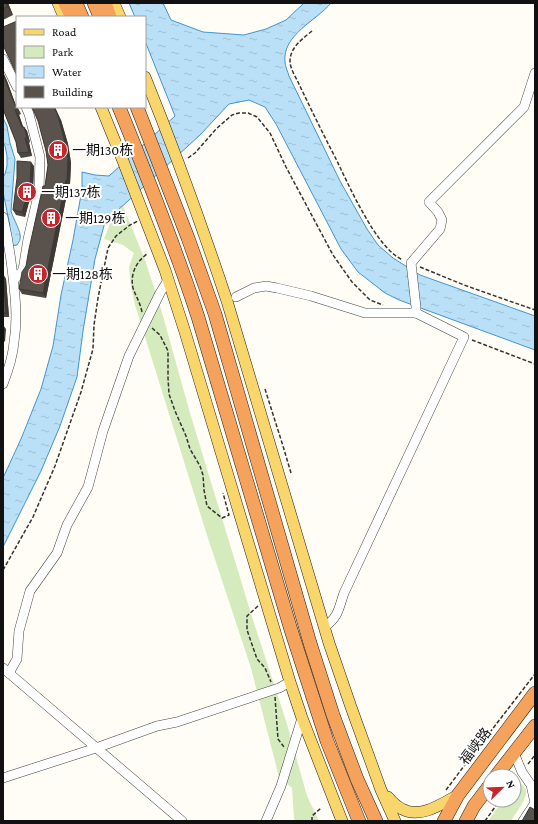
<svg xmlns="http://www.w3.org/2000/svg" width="538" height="824" font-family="'Crimson Pro','Noto Sans SC',serif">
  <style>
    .green { fill: #d5ebbd }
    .water { fill: url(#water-ripples); stroke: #3f96cf }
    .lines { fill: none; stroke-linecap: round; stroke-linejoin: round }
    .minor-casing { stroke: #444; stroke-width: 10 }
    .major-casing { stroke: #222; stroke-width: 12 }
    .highway-casing { stroke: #222; stroke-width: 14 }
    .path { stroke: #333; stroke-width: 1.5; stroke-dasharray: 4 2; stroke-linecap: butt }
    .minor { stroke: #fff; stroke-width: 9 }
    .major { stroke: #f9d66b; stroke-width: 11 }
    .highway { stroke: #f5a25d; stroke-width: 13 }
    .wall { fill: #4d4742 }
    .shaded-wall { fill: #3f3936 }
    .building { fill: #5a524d; stroke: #3f3936 }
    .labels { text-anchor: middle; stroke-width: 4; stroke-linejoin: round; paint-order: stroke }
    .poi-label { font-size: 14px; fill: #111; stroke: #fff; text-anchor: start }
    .street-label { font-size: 14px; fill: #111; stroke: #fff }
  </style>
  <defs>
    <pattern id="water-ripples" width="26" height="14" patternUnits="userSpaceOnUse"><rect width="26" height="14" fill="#b9e0f7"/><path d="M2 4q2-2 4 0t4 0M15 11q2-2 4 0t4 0" fill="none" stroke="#9ebfd3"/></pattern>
  </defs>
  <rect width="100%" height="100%" fill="#fffdf5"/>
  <!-- green -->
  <g class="green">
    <path d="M 123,206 L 145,260 L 161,309 L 190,413 L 252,617 L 287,724 L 307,796 L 319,821 L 295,821 L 294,818 L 292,788 L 279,777 L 251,668 L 206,532 L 135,305 L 131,286 L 129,267 L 134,253 L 123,245 L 104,239 L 111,221 Z"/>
    <path d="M 517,780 C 520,783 524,786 526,790 C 528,798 515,814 511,821 L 488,821 L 503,800 L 514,800 L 514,785 Z"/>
  </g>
  <!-- water -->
  <g class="water">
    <path d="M 129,3 L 163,3 L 171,20 L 203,32 L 244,35 L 266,29 L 286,20 L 304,3 L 331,3 C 316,21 282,35 285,62 C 285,66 288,72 289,76 L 340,181 L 367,229 L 378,245 L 393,258 L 420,275 L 535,316 L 535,350 L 399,300 L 385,293 L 358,272 L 341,249 L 276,124 L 265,107 L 249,100 L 229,104 L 200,135 L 105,222 L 95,259 L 83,331 L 77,377 L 60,426 L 41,471 L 3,547 L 3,478 L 21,439 L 41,389 L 53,346 L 61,295 L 73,240 L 82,189 L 82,172 L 95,175 L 109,176 L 175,116 L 145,41 L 145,17 L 135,17 Z"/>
    <path d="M 3,118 L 7,126 L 10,143 L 15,159 L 11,211 C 13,219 22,232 20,239 C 20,241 18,243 17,245 L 3,247 L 3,229 L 10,226 L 3,192 L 3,177 L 5,174 L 7,166 L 7,156 L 5,146 L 3,142 Z"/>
  </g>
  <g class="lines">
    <defs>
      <g id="minor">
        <path d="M 3,59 L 17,87"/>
        <path d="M 3,217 C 7,234 10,252 12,269 C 15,293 18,318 14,342 C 13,356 8,371 3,384"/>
        <path d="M 14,280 L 23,270 L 28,239 L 39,191 L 40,157 L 29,114 L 26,107"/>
        <path d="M 236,297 L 254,288 L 266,286 L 277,288 L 311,296 L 365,313 L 416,313 L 464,337 L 344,593 C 338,610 339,616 325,627"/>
        <path d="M 416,313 L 416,307 L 411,263 L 440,229 L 442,220 L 438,212 L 429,202 L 524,107 L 535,73"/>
        <path d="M 3,668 L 182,821"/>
        <path d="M 9,673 L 17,659 L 19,631 L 30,591 L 57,553 L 67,525 L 88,487 L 103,431 L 129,356 L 160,293 L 168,280"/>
        <path d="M 514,753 L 522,772 L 531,785 L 535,803 L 523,821"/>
        <path d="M 3,778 L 96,748 L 157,726 L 177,722 L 279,688 L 290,682"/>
        <path d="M 266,821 L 281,786 L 302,718"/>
      </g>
      <g id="major">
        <path d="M 58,3 L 64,17"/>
        <path d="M 114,3 L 120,17"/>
        <path d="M 145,77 C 175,151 202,226 227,301 L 329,643 L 351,707 L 381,790 L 395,821"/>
        <path d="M 101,107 L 123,161 L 165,270 L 185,332 L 290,682 L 302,718 L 342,821"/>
        <path d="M 388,797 C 392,802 396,806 402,809 C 420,819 442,804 458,795"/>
      </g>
      <g id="highway">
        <path d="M 65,3 L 72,17"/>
        <path d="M 76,3 L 82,17"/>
        <path d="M 94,3 L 100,17"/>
        <path d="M 105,3 L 110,17"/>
        <path d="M 119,107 C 147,176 175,246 198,317 L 291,630 L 327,741 L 359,821"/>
        <path d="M 137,107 L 188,238 L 215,314 L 310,643 L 333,715 L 357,779 L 376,821"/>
        <path d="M 496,776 L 535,726"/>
        <path d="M 444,821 L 458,795 L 535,693"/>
        <path d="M 466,821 L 474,806 L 490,785"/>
      </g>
    </defs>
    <!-- minor casing -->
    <use href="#minor" class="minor-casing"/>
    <!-- major casing -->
    <use href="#major" class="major-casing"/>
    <!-- highway casing -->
    <use href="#highway" class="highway-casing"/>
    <!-- path -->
    <g class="path">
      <path d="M 312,31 C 302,39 290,48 290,61 C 290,68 295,76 298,82 C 310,107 322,132 335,157 C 348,183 376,249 403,260"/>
      <path d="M 188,158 L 195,153 L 216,129 L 232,115 L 239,113 L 248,113 L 257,117 L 270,133 L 286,167 L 333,255 L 352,282 L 370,300 L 383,305"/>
      <path d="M 420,267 L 464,285 L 535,310"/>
      <path d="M 142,312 C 140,302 136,297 133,288 C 130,274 136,262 147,254"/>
      <path d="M 152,328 L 160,335 L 168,351 L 168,378 L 169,394 L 175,411 L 186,436 L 190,449 L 200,466 L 203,475 L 204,490 L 207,506 L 222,518 L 229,515 L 223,493"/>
      <path d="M 472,340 L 535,364"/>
      <path d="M 265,389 L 283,446 L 291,473"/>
      <path d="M 3,570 L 33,517 L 55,466 L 81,392 L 93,349 L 94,325 L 98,298 L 108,248 L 116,236 L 130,225 L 138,221"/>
      <path d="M 258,606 L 247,616 L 247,630 L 257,659 L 265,668 L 271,682"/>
      <path d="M 275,697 L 278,739 L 284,747"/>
      <path d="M 528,764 L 535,755"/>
      <path d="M 446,790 L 470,758 L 535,674"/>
      <path d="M 312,821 L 312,816 L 321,808"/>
      <path d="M 485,821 L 500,800"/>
    </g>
    <!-- minor -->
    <use href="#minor" class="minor"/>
    <!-- major -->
    <use href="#major" class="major"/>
    <!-- highway -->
    <use href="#highway" class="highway"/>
  </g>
  <!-- wall -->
  <g class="wall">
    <path d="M 3,3 L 8,3 L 13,15 L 3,20 Z"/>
    <path d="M 3,72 L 7,81 L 15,103 L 21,114 L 19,115 L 23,127 L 24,127 L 27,131 L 30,142 L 29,143 L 32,156 L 21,158 L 18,153 L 16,142 L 3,109 Z"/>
    <path d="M 61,120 L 68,144 L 71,163 L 70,184 L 69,184 L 46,298 L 22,294 L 19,289 L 26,266 L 45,186 L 48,165 L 46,151 L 39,123 L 38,121 Z"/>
    <path d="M 34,166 L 33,190 L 30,202 L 29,202 L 25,217 L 16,215 L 13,210 Z"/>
    <path d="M 3,274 L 6,279 L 9,317 L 3,317 Z"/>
  </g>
  <!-- shaded-wall -->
  <g class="shaded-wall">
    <path d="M 6,3 L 8,3 L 13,15 L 7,7 Z"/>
    <path d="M 3,72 L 7,81 L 15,103 L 21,114 L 17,109 L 12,98 L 3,74 Z"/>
    <path d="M 54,107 L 55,107 L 61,120 L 68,144 L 71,163 L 70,184 L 67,180 Z"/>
    <path d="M 15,110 L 19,115 L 25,132 L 22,127 Z"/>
    <path d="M 24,127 L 27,131 L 30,142 L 27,138 Z"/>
    <path d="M 25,138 L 29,143 L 32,156 L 29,152 Z"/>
    <path d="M 31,162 L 34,166 L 33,190 L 30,202 L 27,198 Z"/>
    <path d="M 66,180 L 69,184 L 46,298 L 43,293 Z"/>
    <path d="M 26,198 L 29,202 L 25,217 L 22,212 Z"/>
    <path d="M 3,274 L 6,279 L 9,317 L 6,313 Z"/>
    <path d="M 3,325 L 6,329 L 5,342 L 3,340 Z"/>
  </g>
  <!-- building -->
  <g class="building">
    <path d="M 3,3 L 6,3 L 7,7 L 3,9 Z"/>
    <path d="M 17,21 L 17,75 L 3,45 L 3,27 Z"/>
    <path d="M 3,74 L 12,98 L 17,109 L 15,110 L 22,127 L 24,127 L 27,138 L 25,138 L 29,152 L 18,153 L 16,142 L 3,109 Z"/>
    <path d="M 32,107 L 54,107 L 58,116 L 64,139 L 68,158 L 67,180 L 66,180 L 43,293 L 19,289 L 22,272 L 26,266 L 29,249 L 43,186 L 45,186 L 48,165 L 46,151 L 38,121 Z"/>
    <path d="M 17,161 L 31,162 L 30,186 L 27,198 L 26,198 L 22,212 L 13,210 L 17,178 Z"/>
    <path d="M 3,274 L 6,313 L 3,313 Z"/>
    <path d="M 530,807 L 535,810 L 535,821 L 522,821 Z"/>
  </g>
  <!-- icons -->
  <defs>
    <symbol id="building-disc" viewBox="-11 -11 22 22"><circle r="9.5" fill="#c4262e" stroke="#fff"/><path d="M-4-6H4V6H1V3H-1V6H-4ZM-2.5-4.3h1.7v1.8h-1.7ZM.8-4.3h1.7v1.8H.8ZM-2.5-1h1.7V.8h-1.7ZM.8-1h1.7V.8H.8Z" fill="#fff"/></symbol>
  </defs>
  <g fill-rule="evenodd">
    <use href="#building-disc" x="47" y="139" width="22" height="22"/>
    <use href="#building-disc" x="16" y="181" width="22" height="22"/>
    <use href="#building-disc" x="40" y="207" width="22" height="22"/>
    <use href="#building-disc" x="27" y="263" width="22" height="22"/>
  </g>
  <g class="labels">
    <!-- poi labels -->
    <g class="poi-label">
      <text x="72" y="155">一期130栋</text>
      <text x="41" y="197">一期137栋</text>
      <text x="65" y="223">一期129栋</text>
      <text x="52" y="279">一期128栋</text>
    </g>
    <!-- street labels -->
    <g class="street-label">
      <text transform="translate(475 746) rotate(-53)" y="5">福峡路</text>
    </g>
  </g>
  <!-- border -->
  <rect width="538" height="824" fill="none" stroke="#111111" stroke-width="8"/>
  <!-- legend -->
  <rect x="16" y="16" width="130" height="92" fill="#ffffff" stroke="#a0a0a0"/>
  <rect x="24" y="29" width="20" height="6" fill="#f9d66b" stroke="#a0a0a0"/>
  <text x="52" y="36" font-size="12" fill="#111111">Road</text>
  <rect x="24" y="46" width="20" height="12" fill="#d5ebbd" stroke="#a0a0a0"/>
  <text x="52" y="56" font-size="12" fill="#111111">Park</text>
  <rect x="24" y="66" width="20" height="12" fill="url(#water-ripples)" stroke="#a0a0a0"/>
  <text x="52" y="76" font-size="12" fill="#111111">Water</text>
  <rect x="24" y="86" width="20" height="12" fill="#5a524d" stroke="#a0a0a0"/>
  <text x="52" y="96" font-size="12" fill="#111111">Building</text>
  <!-- north arrow -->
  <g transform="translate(502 788) rotate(67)"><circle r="19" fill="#ffffff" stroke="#a0a0a0"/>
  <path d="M0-3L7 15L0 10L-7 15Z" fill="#c4262e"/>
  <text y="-6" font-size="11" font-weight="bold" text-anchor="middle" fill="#111111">N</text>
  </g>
</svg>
